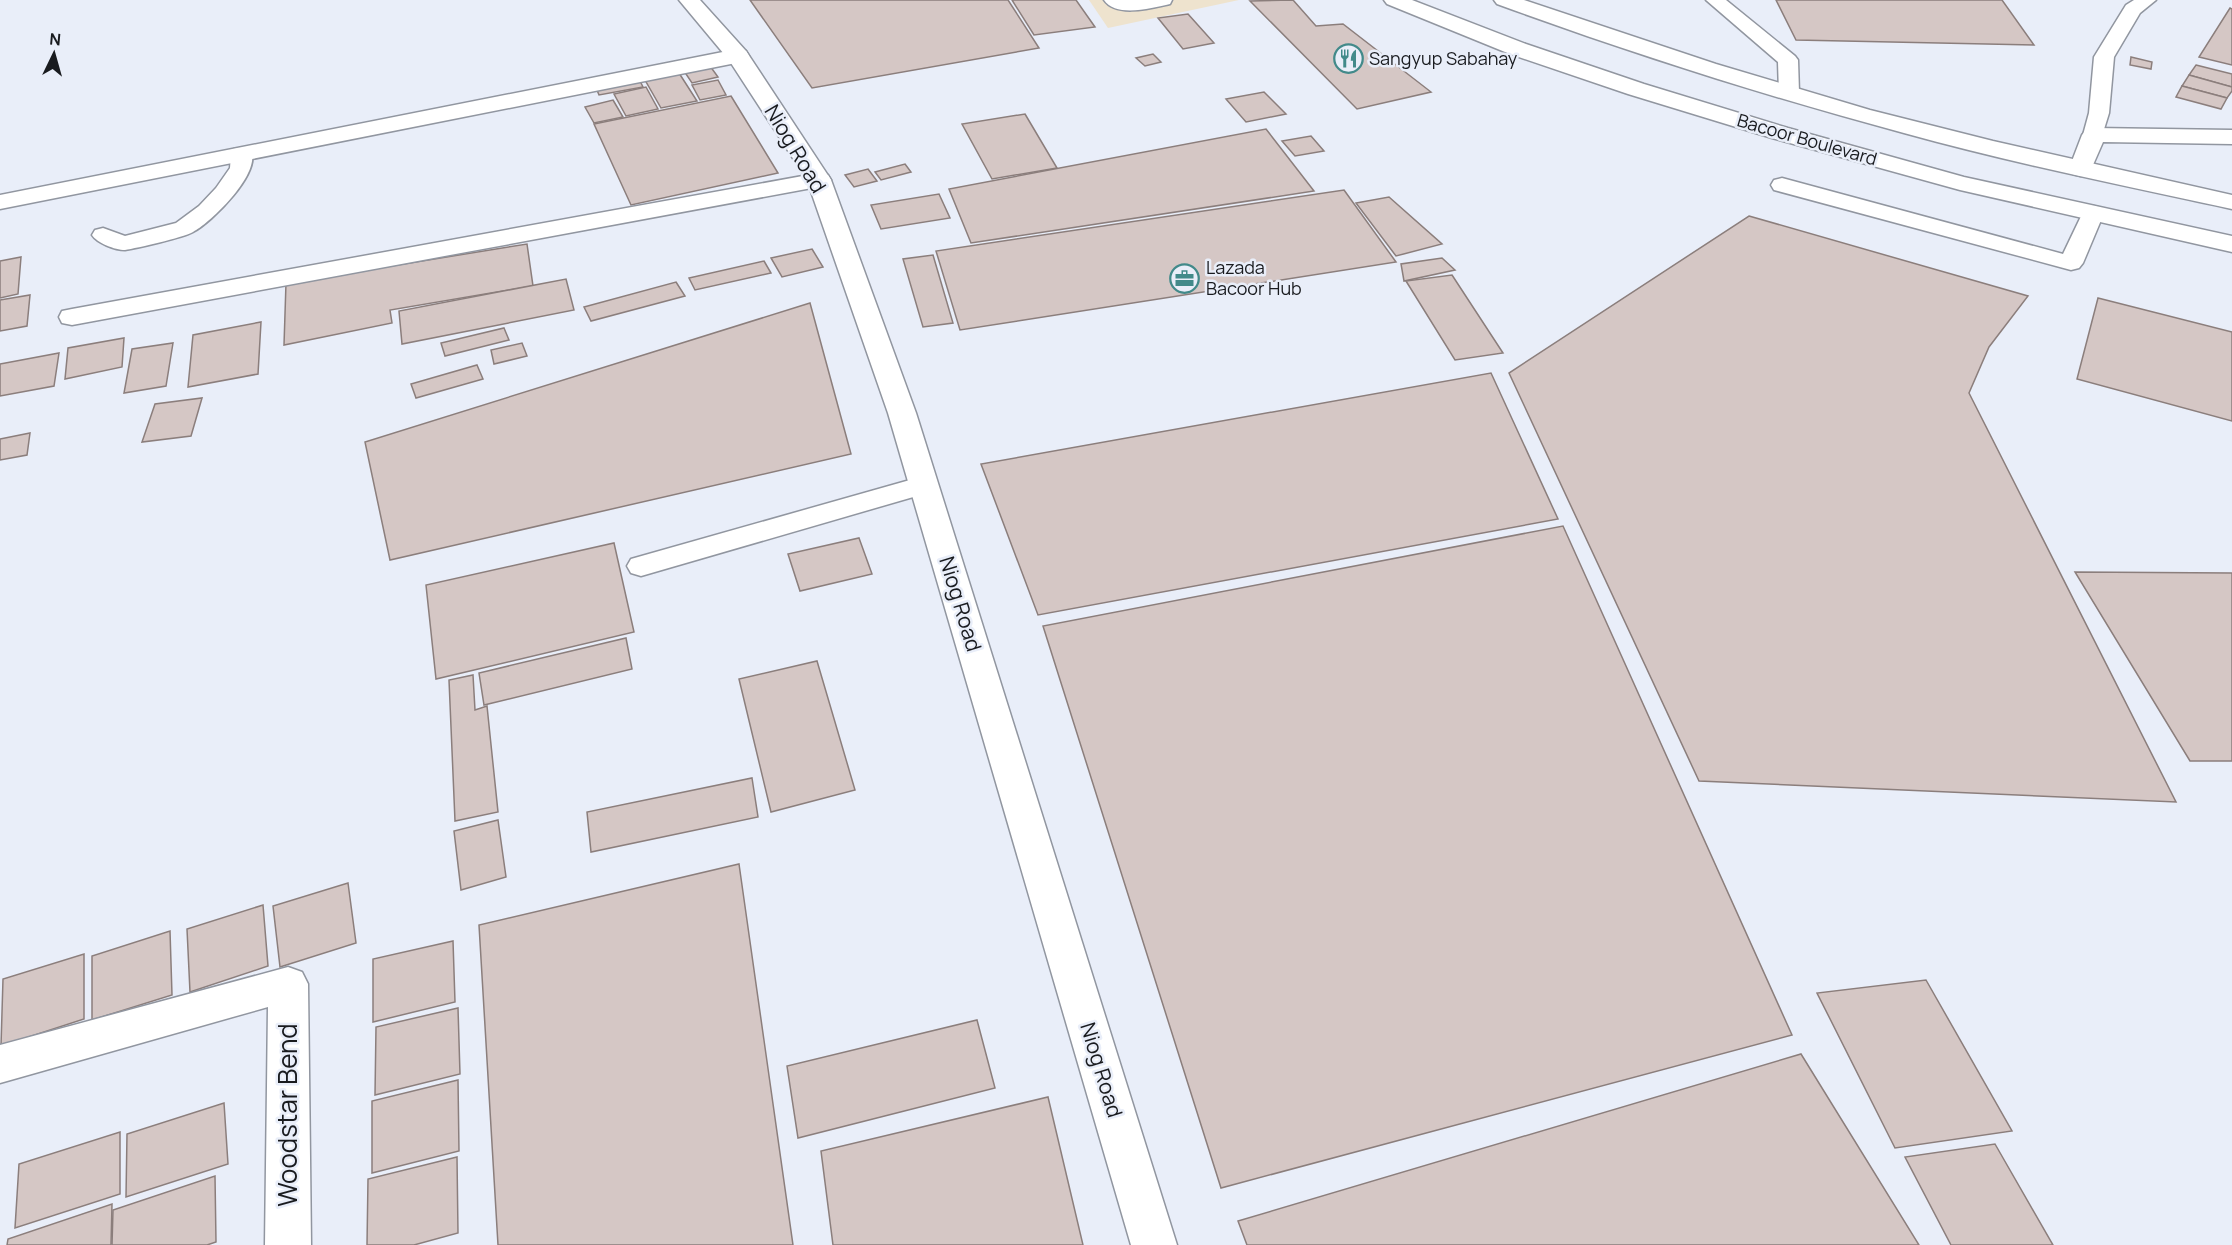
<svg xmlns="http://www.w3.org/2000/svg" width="2232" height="1245" font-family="Manrope,sans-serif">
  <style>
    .commercial { fill: #eee3ce }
    .building { fill: #d5c7c5; stroke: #8b7e7c; stroke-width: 1.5 }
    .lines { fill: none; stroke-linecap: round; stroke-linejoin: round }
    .service-casing { stroke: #9196a0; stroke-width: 3 }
    .minor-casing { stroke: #9196a0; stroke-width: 3 }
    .tertiary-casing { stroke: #9196a0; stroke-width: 3 }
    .primary-casing { stroke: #9196a0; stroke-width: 3 }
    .service { fill: #fff; fill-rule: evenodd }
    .minor { fill: #fff; fill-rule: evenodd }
    .tertiary { fill: #fff; fill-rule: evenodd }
    .primary { fill: #fff; fill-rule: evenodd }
    .labels { text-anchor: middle; stroke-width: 5; stroke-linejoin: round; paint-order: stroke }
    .far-poi-label { font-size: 18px; fill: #191b1f; stroke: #e9eef9; text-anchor: start }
    .far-street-label { font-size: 18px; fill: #191b1f; stroke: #e9eef9 }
    .street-label { font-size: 21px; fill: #191b1f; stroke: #e9eef9 }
    .near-street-label { font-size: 26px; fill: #191b1f; stroke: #e9eef9 }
  </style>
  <rect width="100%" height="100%" fill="#e9eef9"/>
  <!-- commercial -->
  <path class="commercial" d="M 1089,0 L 1239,0 L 1108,28 Z"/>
  <!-- building -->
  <g class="building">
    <path d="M 750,0 L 1008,0 L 1039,48 L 812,88 Z"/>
    <path d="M 1012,0 L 1076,0 L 1095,27 L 1034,35 Z"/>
    <path d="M 1293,0 L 1316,26 L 1343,24 L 1431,92 L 1357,109 L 1250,1 Z"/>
    <path d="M 1776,0 L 2002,0 L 2034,45 L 1796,40 Z"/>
    <path d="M 2230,8 L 2232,9 L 2232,65 L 2199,57 Z"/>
    <path d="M 1188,14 L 1214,43 L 1183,49 L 1158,18 Z"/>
    <path d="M 1153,54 L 1161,62 L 1145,66 L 1136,58 Z"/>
    <path d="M 2131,57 L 2152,62 L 2151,69 L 2130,65 Z"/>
    <path d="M 2196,65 L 2232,74 L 2232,87 L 2189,75 Z"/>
    <path d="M 710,66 L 718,77 L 692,83 L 684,71 Z"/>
    <path d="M 679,73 L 697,101 L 661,108 L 645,80 Z"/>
    <path d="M 2189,75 L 2232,87 L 2232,91 L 2227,98 L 2182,86 Z"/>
    <path d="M 718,80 L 726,95 L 700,100 L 692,85 Z"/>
    <path d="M 640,81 L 643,87 L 599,95 L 597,90 Z"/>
    <path d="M 2182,86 L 2227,98 L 2221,109 L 2176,97 Z"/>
    <path d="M 646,87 L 658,109 L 626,116 L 614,94 Z"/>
    <path d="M 1264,92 L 1286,114 L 1246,122 L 1226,99 Z"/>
    <path d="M 731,96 L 778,173 L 631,205 L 594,124 Z"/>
    <path d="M 613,100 L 623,117 L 594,123 L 585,107 Z"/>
    <path d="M 1025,114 L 1057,168 L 992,179 L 962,124 Z"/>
    <path d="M 1266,129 L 1314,191 L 971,243 L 949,189 Z"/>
    <path d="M 1311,136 L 1324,151 L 1295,156 L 1282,141 Z"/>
    <path d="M 905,164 L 911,172 L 881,180 L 875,172 Z"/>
    <path d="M 868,169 L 877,181 L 854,187 L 845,175 Z"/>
    <path d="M 1344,190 L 1396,262 L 960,330 L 936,251 Z"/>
    <path d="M 939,194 L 950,218 L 881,229 L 871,205 Z"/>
    <path d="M 1389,197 L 1442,244 L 1396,256 L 1356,203 Z"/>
    <path d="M 1749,216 L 2028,296 L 1989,347 L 1969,393 L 2176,802 L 1699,781 L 1509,373 Z"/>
    <path d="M 527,244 L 533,286 L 390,310 L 392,323 L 284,345 L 286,283 Z"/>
    <path d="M 812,249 L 823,267 L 782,277 L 771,258 Z"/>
    <path d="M 933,255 L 953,323 L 923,327 L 903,259 Z"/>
    <path d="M 21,257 L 18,294 L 0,298 L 0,261 Z"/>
    <path d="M 1442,258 L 1455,270 L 1404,281 L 1401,264 Z"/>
    <path d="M 764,261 L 771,273 L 695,290 L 689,278 Z"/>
    <path d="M 1452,275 L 1503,353 L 1455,360 L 1406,281 Z"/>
    <path d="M 566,279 L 574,310 L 402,344 L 399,311 Z"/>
    <path d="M 676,282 L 685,296 L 591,321 L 584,307 Z"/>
    <path d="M 30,295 L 27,326 L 0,331 L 0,300 Z"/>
    <path d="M 2098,298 L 2232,332 L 2232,421 L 2077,379 Z"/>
    <path d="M 810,303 L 851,454 L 390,560 L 365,442 Z"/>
    <path d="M 261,322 L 258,374 L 188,387 L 193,335 Z"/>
    <path d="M 504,328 L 509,340 L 445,356 L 441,343 Z"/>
    <path d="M 124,338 L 122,367 L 65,379 L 68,348 Z"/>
    <path d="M 173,343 L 166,386 L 124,393 L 132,349 Z"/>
    <path d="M 522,343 L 527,356 L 494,364 L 491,350 Z"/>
    <path d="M 59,353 L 54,386 L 0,396 L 0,364 Z"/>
    <path d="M 477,365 L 483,379 L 416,398 L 411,384 Z"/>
    <path d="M 1491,373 L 1558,519 L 1038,615 L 981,464 Z"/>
    <path d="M 202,398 L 191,436 L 142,442 L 155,404 Z"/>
    <path d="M 30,433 L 27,455 L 0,460 L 0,439 Z"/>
    <path d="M 1563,526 L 1792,1035 L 1221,1188 L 1043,626 Z"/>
    <path d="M 859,538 L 872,574 L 800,591 L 788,554 Z"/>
    <path d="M 614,543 L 634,632 L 436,679 L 426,585 Z"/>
    <path d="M 2075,572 L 2232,573 L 2232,761 L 2190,761 Z"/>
    <path d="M 626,638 L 632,669 L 484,705 L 479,673 Z"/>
    <path d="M 817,661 L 855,790 L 771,812 L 739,679 Z"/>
    <path d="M 473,675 L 475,710 L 487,706 L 498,812 L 455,821 L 449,680 Z"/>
    <path d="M 752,778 L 758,817 L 591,852 L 587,812 Z"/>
    <path d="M 498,820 L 506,877 L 461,890 L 454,831 Z"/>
    <path d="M 739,864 L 793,1245 L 498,1245 L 479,925 Z"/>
    <path d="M 348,883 L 356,943 L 280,967 L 273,906 Z"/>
    <path d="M 263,905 L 268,966 L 190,992 L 187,929 Z"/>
    <path d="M 170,931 L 172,995 L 92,1020 L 92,956 Z"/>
    <path d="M 453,941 L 455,1002 L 373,1022 L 373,959 Z"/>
    <path d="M 84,954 L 84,1019 L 1,1046 L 3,979 Z"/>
    <path d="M 1926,980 L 2012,1131 L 1895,1148 L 1817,993 Z"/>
    <path d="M 458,1008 L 460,1074 L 375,1095 L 376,1027 Z"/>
    <path d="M 977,1020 L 995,1088 L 798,1138 L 787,1066 Z"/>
    <path d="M 1801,1054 L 1919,1245 L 1247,1245 L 1238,1221 Z"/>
    <path d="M 458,1080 L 459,1151 L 372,1173 L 372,1101 Z"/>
    <path d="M 1048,1097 L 1083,1245 L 833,1245 L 821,1151 Z"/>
    <path d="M 224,1103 L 228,1164 L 126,1197 L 127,1134 Z"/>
    <path d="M 120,1132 L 120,1194 L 15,1228 L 19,1164 Z"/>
    <path d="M 1995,1144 L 2053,1245 L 1951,1245 L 1905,1157 Z"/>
    <path d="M 457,1157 L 458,1233 L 414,1245 L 367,1245 L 368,1179 Z"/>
    <path d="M 215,1176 L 216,1242 L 207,1245 L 112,1245 L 113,1210 Z"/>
    <path d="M 112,1204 L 111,1245 L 7,1245 L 8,1239 Z"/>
  </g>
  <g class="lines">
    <defs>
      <g id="service">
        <path d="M 1104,0 L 1172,0 L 1170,4 C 1152,8 1116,18 1104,0 Z"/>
        <path d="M 1706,0 L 1726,0 L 1795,56 L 1798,60 L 1799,93 L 1796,97 L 1782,97 L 1779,93 L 1778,62 Z"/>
        <path d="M 2134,0 L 2156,0 L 2140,13 L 2114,57 L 2109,113 L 2101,139 L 2094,141 L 2087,139 L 2083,135 L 2089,113 L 2094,57 L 2126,5 Z"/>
        <path d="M 242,148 L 250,149 C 264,171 211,223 193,232 C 182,238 137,248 125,250 C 115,250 97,243 92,235 L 95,230 L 103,228 L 125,236 L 176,223 L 199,206 L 216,188 L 230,168 L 231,154 L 234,149 Z"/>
        <path d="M 1782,178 L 2063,254 L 2085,208 L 2093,206 L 2101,208 L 2104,213 L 2083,263 L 2079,268 L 2071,270 L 1774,190 L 1771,185 L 1774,180 Z"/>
        <path d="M 924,476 L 934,479 L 938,485 L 934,491 L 641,576 L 631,573 L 627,566 L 631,559 Z"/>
      </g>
      <g id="minor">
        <path d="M 738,49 L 746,51 L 749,56 L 746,61 L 0,209 L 0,195 Z"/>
        <path d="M 2094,128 L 2232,130 L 2232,144 L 2103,142 L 2089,174 L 2081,176 L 2073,174 L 2069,169 L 2082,135 L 2086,130 Z"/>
        <path d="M 819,173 L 828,175 L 831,180 L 828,185 L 72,325 L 62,323 L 59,317 L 62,311 L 72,309 Z"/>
        <path d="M 288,967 L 302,972 L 308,984 L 311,1245 L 265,1245 L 268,1007 L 0,1083 L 0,1045 Z"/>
      </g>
      <path id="tertiary" d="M 679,0 L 700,0 L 746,51 L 831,180 L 916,413 L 1177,1245 L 1131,1245 L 888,413 L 807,180 L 729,60 Z"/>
      <g id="primary">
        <path d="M 1384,0 L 1412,0 L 1526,44 L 1644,84 L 1788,128 L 1964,177 L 2232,236 L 2232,252 L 1960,190 L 1772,138 L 1628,94 L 1510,54 L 1387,4 Z"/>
        <path d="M 1494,0 L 1524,0 L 1716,64 L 1870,110 L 1993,141 L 2232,195 L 2232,209 C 2122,185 2012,163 1904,133 C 1766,96 1631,53 1497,4 Z"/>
      </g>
    </defs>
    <!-- service casing -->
    <use href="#service" class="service-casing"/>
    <!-- minor casing -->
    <use href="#minor" class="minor-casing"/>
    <!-- tertiary casing -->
    <use href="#tertiary" class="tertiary-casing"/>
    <!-- primary casing -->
    <use href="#primary" class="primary-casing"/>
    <!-- service -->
    <use href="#service" class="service"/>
    <!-- minor -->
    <use href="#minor" class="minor"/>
    <!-- tertiary -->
    <use href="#tertiary" class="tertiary"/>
    <!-- primary -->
    <use href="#primary" class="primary"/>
  </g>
  <!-- icons -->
  <defs>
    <symbol id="restaurant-ring" viewBox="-11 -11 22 22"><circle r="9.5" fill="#e9eef9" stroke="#428a8a" stroke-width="1.5"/><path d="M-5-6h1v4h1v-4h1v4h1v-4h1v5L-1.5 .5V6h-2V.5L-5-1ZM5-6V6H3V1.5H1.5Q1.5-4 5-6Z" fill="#428a8a"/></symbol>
    <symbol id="office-ring" viewBox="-11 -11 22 22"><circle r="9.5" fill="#e9eef9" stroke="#428a8a" stroke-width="1.5"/><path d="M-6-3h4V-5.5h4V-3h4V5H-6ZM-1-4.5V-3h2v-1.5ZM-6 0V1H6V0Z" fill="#428a8a"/></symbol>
  </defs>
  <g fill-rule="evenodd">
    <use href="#restaurant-ring" x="1332" y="42" width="33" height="33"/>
    <use href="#office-ring" x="1168" y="262" width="33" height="33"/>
  </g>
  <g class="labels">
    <!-- far-poi labels -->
    <g class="far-poi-label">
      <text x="1369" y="65">Sangyup Sabahay</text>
      <text x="1206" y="274">Lazada<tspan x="1206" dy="21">Bacoor Hub</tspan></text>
    </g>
    <!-- far-street labels -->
    <g class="far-street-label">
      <text transform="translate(1807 140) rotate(16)" y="6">Bacoor Boulevard</text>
    </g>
    <!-- street labels -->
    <g class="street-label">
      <text transform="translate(795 149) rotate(59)" y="7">Niog Road</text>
      <text transform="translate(960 604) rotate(73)" y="7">Niog Road</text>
      <text transform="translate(1101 1070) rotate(73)" y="7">Niog Road</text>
    </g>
    <!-- near-street labels -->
    <g class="near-street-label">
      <text transform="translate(288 1115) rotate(-90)" y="9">Woodstar Bend</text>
    </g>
  </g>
  <!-- north arrow -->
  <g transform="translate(54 54) rotate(5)" stroke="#e9eef9" stroke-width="4.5" paint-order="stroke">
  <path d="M0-4.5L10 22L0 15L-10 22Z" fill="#191b1f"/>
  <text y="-9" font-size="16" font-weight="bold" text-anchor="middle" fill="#191b1f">N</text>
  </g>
</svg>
